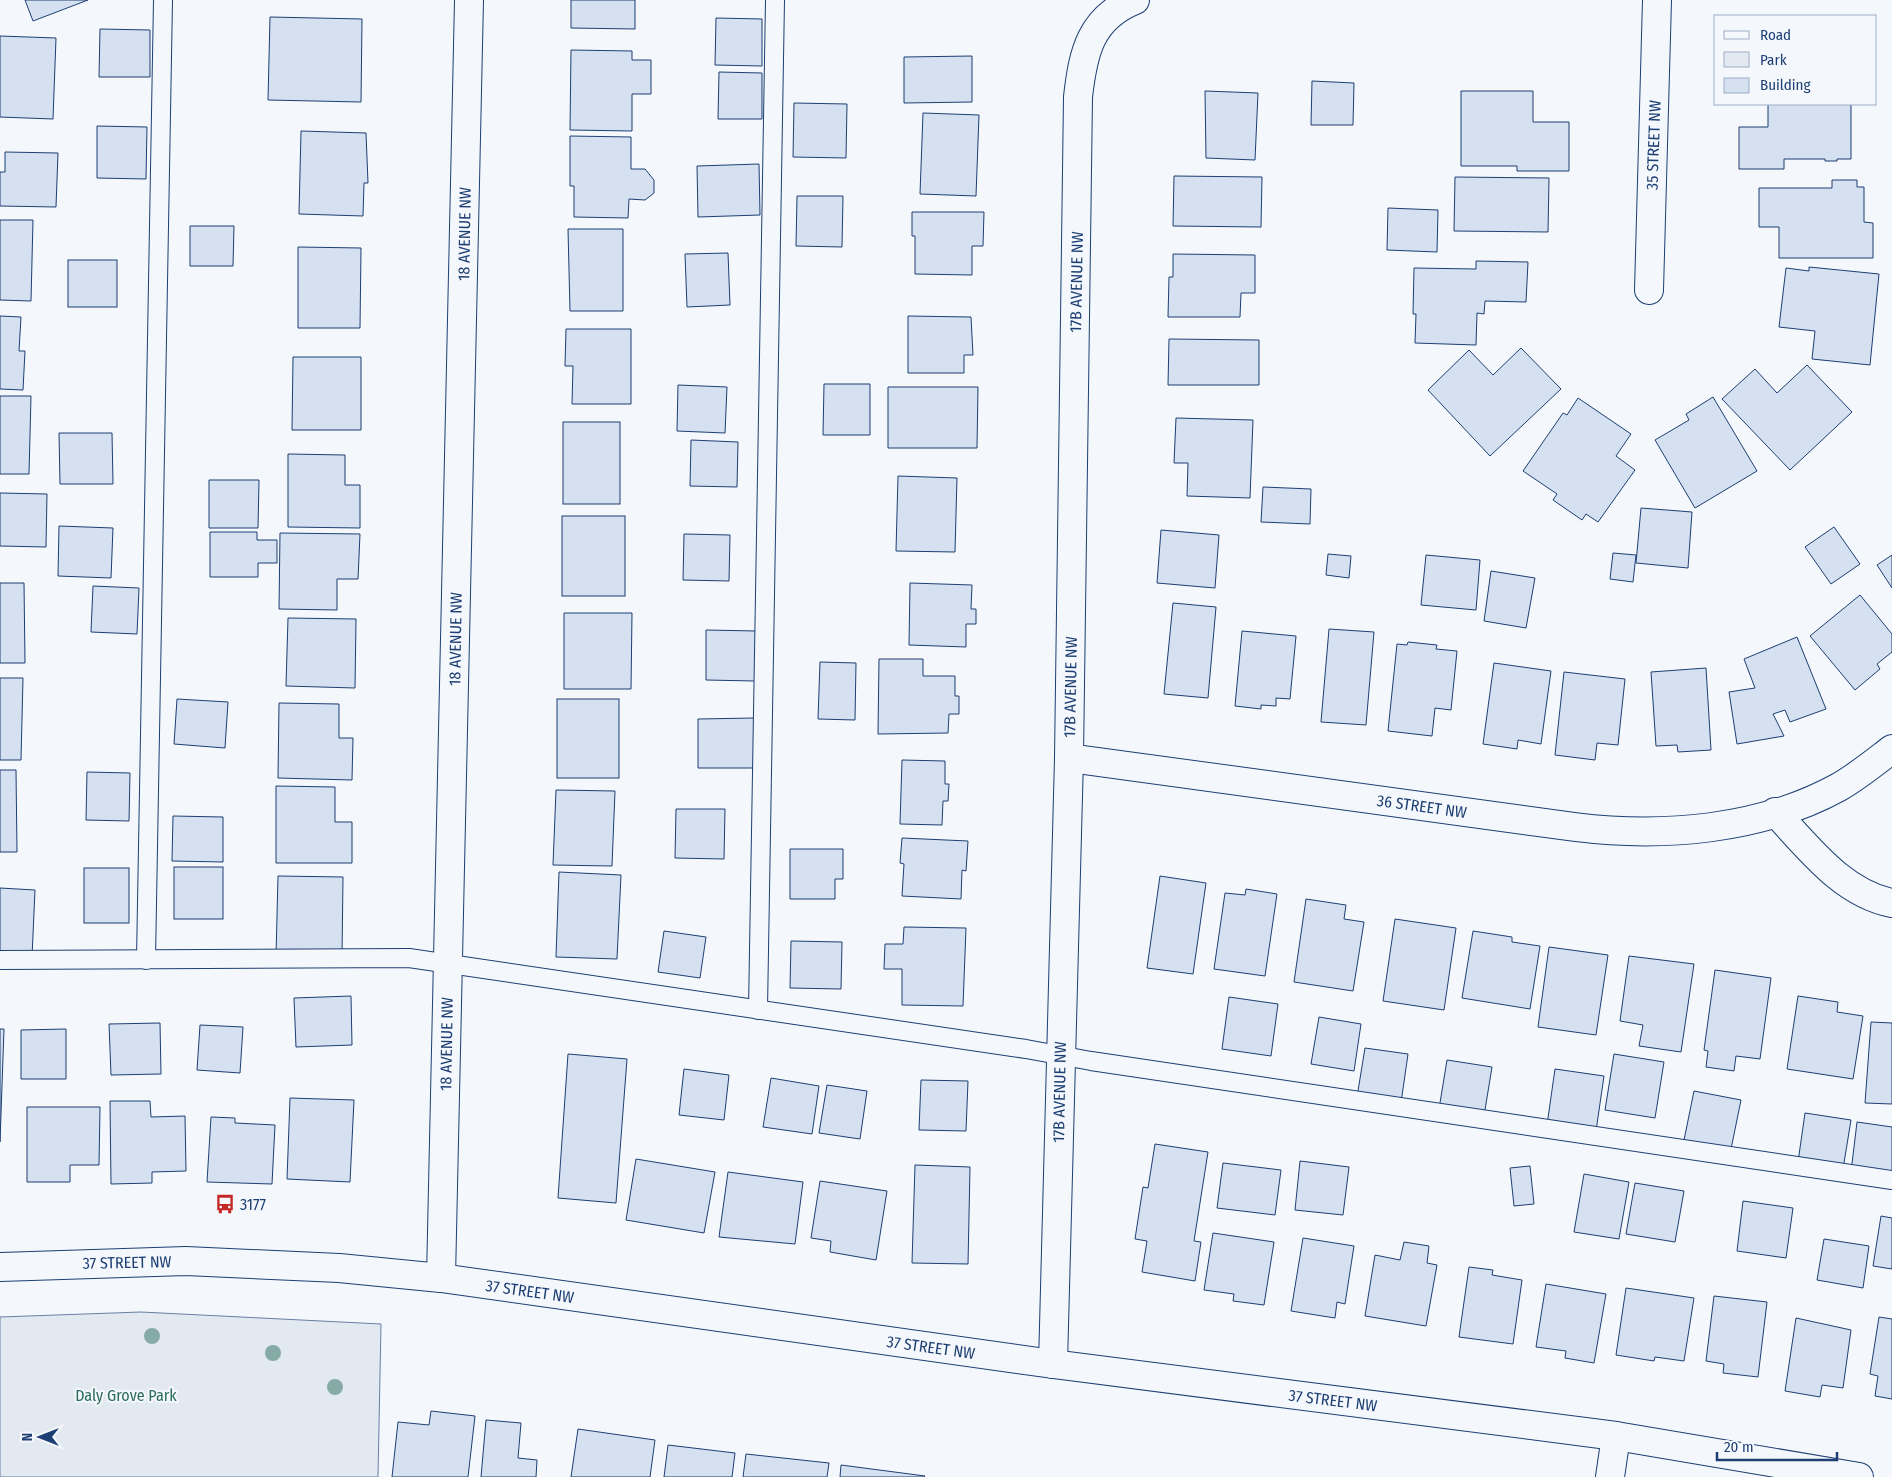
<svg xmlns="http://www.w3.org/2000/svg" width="1892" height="1477" font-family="'Fira Sans Condensed',sans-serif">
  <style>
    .green { fill: #e3e9f0; stroke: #687fa3 }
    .building { fill: #d5e0f0; stroke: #1d3f73 }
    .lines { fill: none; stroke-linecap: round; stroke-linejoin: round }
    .service-casing { stroke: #1d3f73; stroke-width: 20 }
    .minor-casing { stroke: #1d3f73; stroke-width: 30 }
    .tertiary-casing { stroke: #1d3f73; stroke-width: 30 }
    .service { stroke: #f4f7fb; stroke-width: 18 }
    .minor { stroke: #f4f7fb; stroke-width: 28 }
    .tertiary { stroke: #f4f7fb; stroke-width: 28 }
    .tree { fill: #86aba6 }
    .labels { text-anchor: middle; stroke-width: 4; stroke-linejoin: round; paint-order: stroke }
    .street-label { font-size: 16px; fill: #1d3f73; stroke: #f4f7fb }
    .poi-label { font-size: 16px; fill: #1d3f73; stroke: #f4f7fb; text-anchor: start }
    .park-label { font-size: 16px; fill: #2c6c60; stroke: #f4f7fb }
  </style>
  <rect width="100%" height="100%" fill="#f4f7fb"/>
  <!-- green -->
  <path class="green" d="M 141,1312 L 381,1324 L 378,1477 L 0,1477 L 0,1317 Z"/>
  <!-- building -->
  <g class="building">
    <path d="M 25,0 L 88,0 L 33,21 Z"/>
    <path d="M 571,0 L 635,0 L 635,29 L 571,28 Z"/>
    <path d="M 270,17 L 362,19 L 361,102 L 268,100 Z"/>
    <path d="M 716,18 L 762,19 L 762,66 L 715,65 Z"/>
    <path d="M 100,29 L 150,30 L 150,77 L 99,77 Z"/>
    <path d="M 0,36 L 56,38 L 53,119 L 0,117 Z"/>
    <path d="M 571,50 L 632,51 L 632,60 L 651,60 L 651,94 L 632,94 L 632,131 L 570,130 Z"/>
    <path d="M 972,56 L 972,102 L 904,103 L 904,57 Z"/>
    <path d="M 719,72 L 762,73 L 762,119 L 718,119 Z"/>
    <path d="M 1312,81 L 1354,83 L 1353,125 L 1311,125 Z"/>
    <path d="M 1205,91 L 1258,93 L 1255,160 L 1206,158 Z"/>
    <path d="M 1461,91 L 1533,91 L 1533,122 L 1569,122 L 1569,171 L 1517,171 L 1517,166 L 1461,166 Z"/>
    <path d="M 794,103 L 847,104 L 846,158 L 793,157 Z"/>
    <path d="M 1768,104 L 1851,104 L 1851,159 L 1837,159 L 1837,161 L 1825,161 L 1825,159 L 1784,159 L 1784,169 L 1739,169 L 1739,127 L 1768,127 Z"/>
    <path d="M 923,113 L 979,115 L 976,196 L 920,194 Z"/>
    <path d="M 97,126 L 147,127 L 146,179 L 97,178 Z"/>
    <path d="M 301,131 L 366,133 L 368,183 L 364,183 L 363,216 L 299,214 Z"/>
    <path d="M 570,136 L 631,137 L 631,169 L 645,169 L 654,180 L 654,193 L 645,200 L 629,199 L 628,218 L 574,217 L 574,186 L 570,186 Z"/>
    <path d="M 5,152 L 58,153 L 56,207 L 0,206 L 0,172 L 5,172 Z"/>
    <path d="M 759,164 L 760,215 L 698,217 L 697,166 Z"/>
    <path d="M 1174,176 L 1262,177 L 1261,227 L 1173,226 Z"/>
    <path d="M 1455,177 L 1549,178 L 1548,232 L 1454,231 Z"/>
    <path d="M 1832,180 L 1857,180 L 1857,187 L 1864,187 L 1864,222 L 1873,223 L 1873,258 L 1779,258 L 1779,227 L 1759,227 L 1759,188 L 1832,188 Z"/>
    <path d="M 797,196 L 843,196 L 842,247 L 796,246 Z"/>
    <path d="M 1388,208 L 1438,210 L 1437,252 L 1387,250 Z"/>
    <path d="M 912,212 L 984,212 L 983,246 L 972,246 L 972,275 L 915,274 L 915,236 L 912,236 Z"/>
    <path d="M 0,220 L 33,220 L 31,301 L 0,300 Z"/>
    <path d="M 190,226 L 234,226 L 233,266 L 190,266 Z"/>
    <path d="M 568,229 L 623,229 L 623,311 L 570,311 Z"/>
    <path d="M 298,247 L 361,248 L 360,328 L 298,328 Z"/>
    <path d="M 728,253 L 730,305 L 687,307 L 685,254 Z"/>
    <path d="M 1173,254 L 1255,255 L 1255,293 L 1241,293 L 1240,317 L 1168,317 L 1169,277 L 1173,277 Z"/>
    <rect x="68" y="260" width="49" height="47"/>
    <path d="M 1476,261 L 1528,262 L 1526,302 L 1485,301 L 1484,314 L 1477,313 L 1476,345 L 1415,343 L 1416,314 L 1413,314 L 1414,268 L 1476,269 Z"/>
    <path d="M 1809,267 L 1879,274 L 1870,365 L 1812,359 L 1815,331 L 1779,327 L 1786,268 L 1809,271 Z"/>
    <path d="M 0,316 L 21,317 L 19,351 L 25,351 L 23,390 L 0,389 Z"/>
    <path d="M 908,316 L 971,317 L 973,355 L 964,355 L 964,373 L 908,373 Z"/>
    <path d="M 566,329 L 631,329 L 631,404 L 572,404 L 573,366 L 565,366 Z"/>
    <path d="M 1169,339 L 1259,340 L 1259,385 L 1168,385 Z"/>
    <path d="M 1521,348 L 1561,389 L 1490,456 L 1428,390 L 1469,350 L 1493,375 Z"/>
    <path d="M 293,357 L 361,357 L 361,430 L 292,430 Z"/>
    <path d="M 1807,365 L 1852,412 L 1790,470 L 1722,399 L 1755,369 L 1777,393 Z"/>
    <path d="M 824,384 L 870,384 L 870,435 L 823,435 Z"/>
    <path d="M 678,385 L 727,387 L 725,433 L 677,431 Z"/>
    <path d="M 888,387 L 978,387 L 977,448 L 888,448 Z"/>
    <path d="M 0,396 L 31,396 L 29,474 L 0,474 Z"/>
    <path d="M 1713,397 L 1757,471 L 1695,508 L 1655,440 L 1689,420 L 1686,414 Z"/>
    <path d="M 1578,398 L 1631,434 L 1616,456 L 1635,470 L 1598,522 L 1586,514 L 1582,520 L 1553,500 L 1557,494 L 1523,471 L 1563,413 L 1567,415 Z"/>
    <path d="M 1176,418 L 1253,420 L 1250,498 L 1187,496 L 1188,463 L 1174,463 Z"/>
    <rect x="563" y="422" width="57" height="82"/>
    <path d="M 59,433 L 112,433 L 113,484 L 60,484 Z"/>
    <path d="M 691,440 L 738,442 L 737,487 L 690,486 Z"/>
    <path d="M 288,454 L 345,455 L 345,485 L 360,485 L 360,528 L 288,527 Z"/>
    <path d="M 898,476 L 957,478 L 955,552 L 896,551 Z"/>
    <path d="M 209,480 L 259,480 L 258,528 L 209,528 Z"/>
    <path d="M 1263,487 L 1311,489 L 1310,524 L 1261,522 Z"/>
    <path d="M 0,493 L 47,494 L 46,547 L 0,546 Z"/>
    <path d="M 1641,508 L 1692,512 L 1688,568 L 1636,563 Z"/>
    <rect x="562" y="516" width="63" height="80"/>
    <path d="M 59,526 L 113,528 L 111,578 L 58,576 Z"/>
    <path d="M 1834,527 L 1860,564 L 1831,584 L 1805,547 Z"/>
    <path d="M 1161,530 L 1219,535 L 1215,588 L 1157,583 Z"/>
    <path d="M 210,532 L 257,532 L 257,540 L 277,540 L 277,563 L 258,563 L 258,577 L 210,577 Z"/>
    <path d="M 280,533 L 360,534 L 358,579 L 337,579 L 337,610 L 279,609 Z"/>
    <path d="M 684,534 L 730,535 L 729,581 L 683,580 Z"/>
    <path d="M 1613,553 L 1636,555 L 1633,582 L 1610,579 Z"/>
    <path d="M 1328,554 L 1351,556 L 1349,578 L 1326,575 Z"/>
    <path d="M 1426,555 L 1480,560 L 1476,610 L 1421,605 Z"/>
    <path d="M 1892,555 L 1892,588 L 1877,565 Z"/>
    <path d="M 1491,571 L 1535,578 L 1526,628 L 1484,621 Z"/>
    <path d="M 0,583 L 24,583 L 25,663 L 0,663 Z"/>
    <path d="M 910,583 L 972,585 L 971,609 L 976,609 L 976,624 L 966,624 L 966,647 L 909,645 Z"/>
    <path d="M 93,586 L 139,588 L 137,634 L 91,632 Z"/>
    <path d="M 1860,595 L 1892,634 L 1892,652 L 1877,664 L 1880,669 L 1855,690 L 1810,636 Z"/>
    <path d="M 1173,603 L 1216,607 L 1208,698 L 1164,694 Z"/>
    <path d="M 564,613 L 632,613 L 631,689 L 564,689 Z"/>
    <path d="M 288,618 L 356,619 L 355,688 L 286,686 Z"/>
    <path d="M 1329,629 L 1374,632 L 1366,725 L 1321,722 Z"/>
    <path d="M 706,630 L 757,631 L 755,681 L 706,680 Z"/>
    <path d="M 1242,631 L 1296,636 L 1290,699 L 1276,698 L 1276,706 L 1261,705 L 1261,709 L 1235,706 Z"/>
    <path d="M 1797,637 L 1826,709 L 1790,722 L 1785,710 L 1773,714 L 1784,736 L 1737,744 L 1729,692 L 1755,688 L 1744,659 Z"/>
    <path d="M 1408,642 L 1437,645 L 1436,649 L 1457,651 L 1451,710 L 1435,708 L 1432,736 L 1388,731 L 1397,644 L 1407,645 Z"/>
    <path d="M 879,659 L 923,659 L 923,676 L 955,676 L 955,696 L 959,696 L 959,714 L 949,714 L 948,733 L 878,734 Z"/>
    <path d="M 820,662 L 856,663 L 855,720 L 818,719 Z"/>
    <path d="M 1494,663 L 1551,671 L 1541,744 L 1518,740 L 1517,749 L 1483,744 Z"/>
    <path d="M 1706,668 L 1711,750 L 1678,752 L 1677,745 L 1656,746 L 1651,672 Z"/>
    <path d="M 1564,672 L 1625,679 L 1618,745 L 1597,743 L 1595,760 L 1555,755 Z"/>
    <path d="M 0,678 L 23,678 L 21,760 L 0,760 Z"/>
    <path d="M 177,699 L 228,702 L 225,748 L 174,744 Z"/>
    <rect x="557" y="699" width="62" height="79"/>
    <path d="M 279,703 L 339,704 L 339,738 L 353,738 L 352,780 L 278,778 Z"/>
    <path d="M 754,718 L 755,768 L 698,768 L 698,719 Z"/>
    <path d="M 902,760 L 945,761 L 945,784 L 949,784 L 948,801 L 943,801 L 942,825 L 900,824 Z"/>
    <path d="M 0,770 L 16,770 L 17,852 L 0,852 Z"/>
    <path d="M 87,772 L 130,773 L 129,821 L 86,820 Z"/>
    <path d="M 276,786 L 335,787 L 335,822 L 352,822 L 352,863 L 276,863 Z"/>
    <path d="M 556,790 L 615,791 L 612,866 L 553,865 Z"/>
    <path d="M 676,809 L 725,809 L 724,859 L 675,858 Z"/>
    <path d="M 173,816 L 223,817 L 223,862 L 172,861 Z"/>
    <path d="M 902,838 L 968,841 L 966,871 L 962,870 L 961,899 L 902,896 L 904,864 L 900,863 Z"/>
    <path d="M 790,849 L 843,849 L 843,879 L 835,879 L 835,899 L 790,899 Z"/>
    <rect x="174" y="867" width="49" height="52"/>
    <rect x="84" y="868" width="45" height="55"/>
    <path d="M 559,872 L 621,875 L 617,959 L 556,957 Z"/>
    <path d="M 278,876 L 343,877 L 342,957 L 276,956 Z"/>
    <path d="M 1160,876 L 1206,883 L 1193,974 L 1147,968 Z"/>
    <path d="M 0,888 L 35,890 L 32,957 L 0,955 Z"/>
    <path d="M 1246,889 L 1277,894 L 1265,976 L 1214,969 L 1225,893 L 1245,895 Z"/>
    <path d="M 1306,899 L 1346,905 L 1344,919 L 1364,922 L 1353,991 L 1294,982 Z"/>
    <path d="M 1395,919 L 1456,928 L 1444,1010 L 1383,1001 Z"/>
    <path d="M 904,927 L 966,928 L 963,1006 L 902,1005 L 902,969 L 884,969 L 885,944 L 903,944 Z"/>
    <path d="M 664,931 L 706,937 L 700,978 L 658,972 Z"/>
    <path d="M 1473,931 L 1512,937 L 1512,942 L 1540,946 L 1530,1009 L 1462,998 Z"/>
    <path d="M 791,941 L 842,942 L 841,989 L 790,988 Z"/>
    <path d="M 1549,947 L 1608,955 L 1596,1035 L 1538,1027 Z"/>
    <path d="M 1629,956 L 1694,964 L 1681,1052 L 1639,1046 L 1643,1025 L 1620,1021 Z"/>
    <path d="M 1715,970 L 1771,978 L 1760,1059 L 1736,1056 L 1734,1071 L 1706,1067 L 1708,1051 L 1704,1050 Z"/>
    <path d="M 351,996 L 352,1045 L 296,1047 L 294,998 Z"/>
    <path d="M 1798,996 L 1838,1002 L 1837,1012 L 1863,1016 L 1853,1079 L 1787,1069 Z"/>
    <path d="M 1229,997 L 1278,1004 L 1271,1056 L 1222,1049 Z"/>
    <path d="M 1319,1017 L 1361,1024 L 1354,1071 L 1311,1064 Z"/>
    <path d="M 1871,1022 L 1892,1023 L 1892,1104 L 1865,1103 Z"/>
    <path d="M 160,1023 L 161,1074 L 111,1075 L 109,1024 Z"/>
    <path d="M 200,1025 L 243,1027 L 240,1073 L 197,1070 Z"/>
    <path d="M 0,1029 L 4,1029 L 0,1142 Z"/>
    <path d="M 66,1029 L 66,1079 L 21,1079 L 21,1030 Z"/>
    <path d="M 1365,1048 L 1408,1054 L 1401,1103 L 1357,1097 Z"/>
    <path d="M 568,1054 L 627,1059 L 616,1203 L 558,1198 Z"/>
    <path d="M 1614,1054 L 1664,1062 L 1655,1118 L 1605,1110 Z"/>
    <path d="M 1447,1060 L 1492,1067 L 1484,1116 L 1439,1109 Z"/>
    <path d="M 684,1069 L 729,1075 L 724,1120 L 679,1115 Z"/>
    <path d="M 1555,1069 L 1604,1076 L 1596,1131 L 1547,1125 Z"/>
    <path d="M 771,1078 L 819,1086 L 812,1134 L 763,1127 Z"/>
    <path d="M 921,1080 L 968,1081 L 966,1131 L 919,1130 Z"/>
    <path d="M 827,1085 L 867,1091 L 860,1139 L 819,1133 Z"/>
    <path d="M 1694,1091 L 1741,1100 L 1730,1154 L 1683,1145 Z"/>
    <path d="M 290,1098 L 354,1100 L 350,1182 L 287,1179 Z"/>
    <path d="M 110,1101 L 150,1101 L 151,1117 L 185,1116 L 186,1171 L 152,1172 L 152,1183 L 111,1184 Z"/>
    <path d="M 27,1107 L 100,1107 L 99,1165 L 70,1165 L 70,1182 L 27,1182 Z"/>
    <path d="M 1805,1113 L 1851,1120 L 1843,1169 L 1798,1162 Z"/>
    <path d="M 211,1117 L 235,1118 L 235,1123 L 275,1125 L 272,1184 L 207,1182 Z"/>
    <path d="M 1857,1122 L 1892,1127 L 1892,1178 L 1851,1172 Z"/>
    <path d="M 1155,1144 L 1208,1152 L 1194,1241 L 1201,1242 L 1195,1281 L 1142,1272 L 1147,1241 L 1135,1239 L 1143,1187 L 1148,1188 Z"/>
    <path d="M 636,1159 L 715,1172 L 704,1233 L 626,1220 Z"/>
    <path d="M 1300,1161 L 1349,1167 L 1343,1215 L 1295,1210 Z"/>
    <path d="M 1223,1163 L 1281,1170 L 1275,1215 L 1217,1208 Z"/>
    <path d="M 915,1165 L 970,1167 L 968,1264 L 912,1263 Z"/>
    <path d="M 1530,1166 L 1534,1204 L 1514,1206 L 1510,1168 Z"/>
    <path d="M 728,1172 L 803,1182 L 795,1244 L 719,1237 Z"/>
    <path d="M 1584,1174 L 1629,1182 L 1619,1239 L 1574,1232 Z"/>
    <path d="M 820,1181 L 887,1191 L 876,1260 L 830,1252 L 831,1241 L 811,1238 Z"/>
    <path d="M 1635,1183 L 1684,1191 L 1675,1242 L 1626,1234 Z"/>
    <path d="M 1743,1201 L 1793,1208 L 1786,1258 L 1737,1251 Z"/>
    <path d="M 1881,1216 L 1892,1218 L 1892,1269 L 1873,1266 Z"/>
    <path d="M 1213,1233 L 1274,1242 L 1264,1305 L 1233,1301 L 1234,1294 L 1204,1290 Z"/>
    <path d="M 1303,1238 L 1354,1246 L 1345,1304 L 1337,1302 L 1335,1318 L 1291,1311 Z"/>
    <path d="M 1824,1239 L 1869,1246 L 1863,1288 L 1817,1280 Z"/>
    <path d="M 1404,1242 L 1429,1246 L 1427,1263 L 1437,1265 L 1426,1326 L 1365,1316 L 1375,1255 L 1400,1260 Z"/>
    <path d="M 1469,1267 L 1493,1270 L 1492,1275 L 1522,1280 L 1513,1344 L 1459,1337 Z"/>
    <path d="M 1546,1284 L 1606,1294 L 1594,1363 L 1565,1358 L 1566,1351 L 1536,1347 Z"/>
    <path d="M 1626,1288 L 1694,1298 L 1684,1361 L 1655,1357 L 1654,1361 L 1616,1355 Z"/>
    <path d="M 1714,1296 L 1767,1302 L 1758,1377 L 1723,1373 L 1724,1364 L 1706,1361 Z"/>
    <path d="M 1879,1317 L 1892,1319 L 1892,1399 L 1875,1396 L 1878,1376 L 1870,1374 Z"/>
    <path d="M 1796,1318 L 1851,1330 L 1843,1388 L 1822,1385 L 1820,1397 L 1785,1391 Z"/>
    <path d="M 431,1411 L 475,1416 L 468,1477 L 392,1477 L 398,1422 L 429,1425 Z"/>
    <path d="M 486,1420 L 521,1423 L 518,1458 L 537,1460 L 536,1477 L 481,1477 Z"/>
    <path d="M 578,1429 L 655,1440 L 650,1477 L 571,1477 Z"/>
    <path d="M 668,1445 L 735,1453 L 732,1477 L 664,1477 Z"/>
    <path d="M 746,1454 L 829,1463 L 827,1477 L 743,1477 Z"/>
    <path d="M 841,1465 L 925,1476 L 924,1477 L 840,1477 Z"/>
  </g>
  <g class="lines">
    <defs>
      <g id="service">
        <path d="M 0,960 L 409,958 L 1026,1049 L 1091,1061 L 1892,1180"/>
        <path d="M 146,960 L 163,0"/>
        <path d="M 758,1010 L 775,0"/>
      </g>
      <g id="minor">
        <path d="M 1649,290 L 1657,0"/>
        <path d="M 1069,758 L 1575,827 C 1662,838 1761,830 1839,787 C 1858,776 1875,762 1892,749"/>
        <path d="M 1775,812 C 1809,848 1842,893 1892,903"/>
        <path d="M 1053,1364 L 1069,758 L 1078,97 C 1083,53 1090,18 1135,0"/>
        <path d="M 1610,1477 L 1616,1436"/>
      </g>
      <g id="tertiary">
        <path d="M 0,1267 L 186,1261 L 339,1268 L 441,1278 L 1053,1364 L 1616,1436 L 1859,1477"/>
        <path d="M 441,1278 L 469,0"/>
      </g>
    </defs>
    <!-- service casing -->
    <use href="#service" class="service-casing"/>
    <!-- minor casing -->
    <use href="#minor" class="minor-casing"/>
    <!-- tertiary casing -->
    <use href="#tertiary" class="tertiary-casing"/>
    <!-- service -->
    <use href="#service" class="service"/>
    <!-- minor -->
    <use href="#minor" class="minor"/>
    <!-- tertiary -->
    <use href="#tertiary" class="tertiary"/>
  </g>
  <!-- trees -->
  <g class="tree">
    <circle cx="152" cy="1336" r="8"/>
    <circle cx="273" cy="1353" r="8"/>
    <circle cx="335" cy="1387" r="8"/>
  </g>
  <!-- icons -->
  <defs>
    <symbol id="bus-bare" viewBox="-9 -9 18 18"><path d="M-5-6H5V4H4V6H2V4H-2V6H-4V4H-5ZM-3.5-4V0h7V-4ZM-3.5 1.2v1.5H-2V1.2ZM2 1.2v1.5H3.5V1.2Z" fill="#c62828" stroke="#f4f7fb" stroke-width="2.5" paint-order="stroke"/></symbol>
  </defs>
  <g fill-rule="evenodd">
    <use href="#bus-bare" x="211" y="1190" width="28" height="28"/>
  </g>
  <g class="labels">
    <!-- street labels -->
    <g class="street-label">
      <text transform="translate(1653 145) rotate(-88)" y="6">35 STREET NW</text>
      <text transform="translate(464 234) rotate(-89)" y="6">18 AVENUE NW</text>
      <text transform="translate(1076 282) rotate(-89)" y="6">17B AVENUE NW</text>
      <text transform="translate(455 639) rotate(-89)" y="6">18 AVENUE NW</text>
      <text transform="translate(1070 687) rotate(-89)" y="6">17B AVENUE NW</text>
      <text transform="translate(1422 806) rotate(8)" y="6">36 STREET NW</text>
      <text transform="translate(446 1044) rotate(-89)" y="6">18 AVENUE NW</text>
      <text transform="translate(1059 1092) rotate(-89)" y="6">17B AVENUE NW</text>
      <text transform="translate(127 1262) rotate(-1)" y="6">37 STREET NW</text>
      <text transform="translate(530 1291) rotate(8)" y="6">37 STREET NW</text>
      <text transform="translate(931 1347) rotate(8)" y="6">37 STREET NW</text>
      <text transform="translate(1333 1400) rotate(7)" y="6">37 STREET NW</text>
    </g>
    <!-- poi labels -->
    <g class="poi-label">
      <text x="240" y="1210">3177</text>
    </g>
    <!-- park labels -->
    <g class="park-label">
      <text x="126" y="1401">Daly Grove Park</text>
    </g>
  </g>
  <!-- legend -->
  <rect x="1714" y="15" width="162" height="90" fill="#f4f7fb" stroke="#9eadc5"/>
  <rect x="1724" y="31" width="25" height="8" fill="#f4f7fb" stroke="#9eadc5"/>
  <text x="1760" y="40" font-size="15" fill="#1d3f73">Road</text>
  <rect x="1724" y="52" width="25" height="15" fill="#e3e9f0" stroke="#9eadc5"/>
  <text x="1760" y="65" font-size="15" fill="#1d3f73">Park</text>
  <rect x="1724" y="78" width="25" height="15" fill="#d5e0f0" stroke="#9eadc5"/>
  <text x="1760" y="90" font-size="15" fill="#1d3f73">Building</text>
  <!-- north arrow -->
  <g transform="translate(40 1437) rotate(270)" stroke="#f4f7fb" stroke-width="4" paint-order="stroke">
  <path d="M0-4L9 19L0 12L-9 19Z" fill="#1d3f73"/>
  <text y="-8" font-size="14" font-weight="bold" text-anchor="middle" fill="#1d3f73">N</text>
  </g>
  <!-- scale -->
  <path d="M1717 1452v8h120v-8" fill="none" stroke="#1d3f73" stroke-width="2.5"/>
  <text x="1724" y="1452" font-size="15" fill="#1d3f73" stroke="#f4f7fb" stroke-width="4" paint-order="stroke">20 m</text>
</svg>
